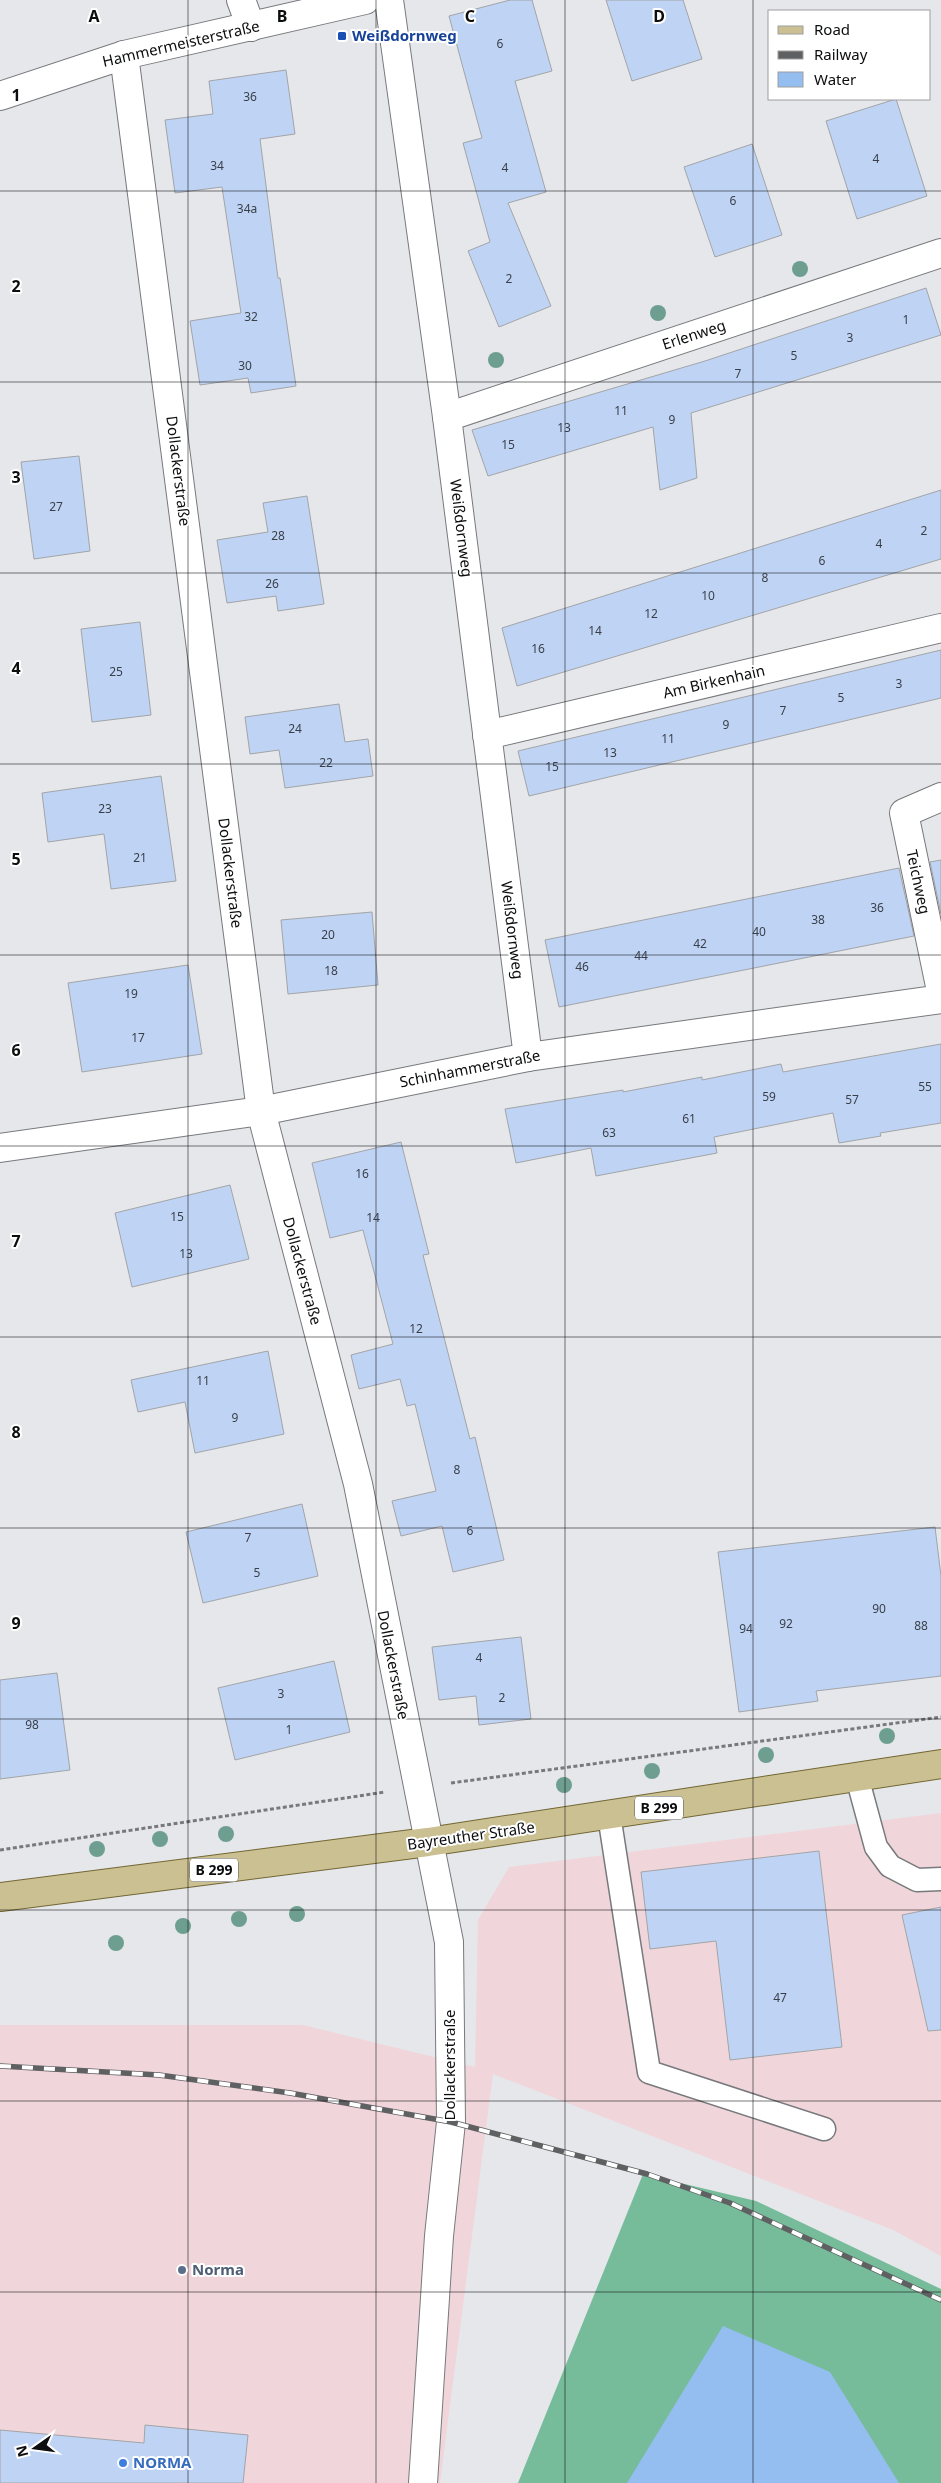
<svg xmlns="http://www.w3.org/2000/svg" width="941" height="2483" font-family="'Noto Sans',sans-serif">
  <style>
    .commercial { fill: #f0d6da }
    .forest { fill: #77bc9a }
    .water { fill: #94bdf0 }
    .building { fill: #bfd4f5; stroke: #a2a4a7 }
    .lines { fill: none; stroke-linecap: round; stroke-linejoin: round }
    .lane-casing { stroke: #77797c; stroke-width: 25 }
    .street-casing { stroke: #77797c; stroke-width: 30 }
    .primary-casing { stroke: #726633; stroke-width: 30 }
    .path { stroke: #78797c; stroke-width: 3; stroke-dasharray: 4 2.5; stroke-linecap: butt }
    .lane { stroke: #fff; stroke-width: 22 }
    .street { stroke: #fff; stroke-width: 28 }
    .primary { stroke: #cbc091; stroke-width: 28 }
    .rail-casing { stroke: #5f6062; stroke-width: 5.5 }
    .rail { stroke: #fff; stroke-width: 4; stroke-dasharray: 11; stroke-linecap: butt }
    .tree { fill: #6e9e8f }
    .grid { fill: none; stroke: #0c0d0e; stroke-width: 1; stroke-opacity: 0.55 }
    .transit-dot { fill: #1a4fb4; stroke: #fff; stroke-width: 2 }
    .service-dot { fill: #5c6f8a; stroke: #fff; stroke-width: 2 }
    .shop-dot { fill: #3f7fe0; stroke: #fff; stroke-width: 2 }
    .labels { text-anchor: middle; stroke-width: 4; stroke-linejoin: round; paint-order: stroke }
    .number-label { font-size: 12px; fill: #393f48 }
    .shield { fill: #fff; stroke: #555656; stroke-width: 1 }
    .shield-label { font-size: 14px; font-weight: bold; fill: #0c0d0e }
    .transit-label { font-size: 15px; font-weight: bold; fill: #164399; stroke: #fff; text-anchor: start }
    .street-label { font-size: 15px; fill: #0c0d0e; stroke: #fff }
    .service-label { font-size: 15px; font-weight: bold; fill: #4e5e75; stroke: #fff; text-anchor: start }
    .shop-label { font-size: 15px; font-weight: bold; fill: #366cbe; stroke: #fff; text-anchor: start }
    .grid-label { font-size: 16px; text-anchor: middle; font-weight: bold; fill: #0c0d0e; stroke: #fff; stroke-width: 4; stroke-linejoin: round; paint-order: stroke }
  </style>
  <rect width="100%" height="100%" fill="#e5e7eb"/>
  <!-- commercial -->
  <path class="commercial" d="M 941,1813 L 941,2256 L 893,2230 L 493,2074 L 440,2483 L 0,2483 L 0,2025 L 303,2025 L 475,2067 L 478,1920 L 509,1867 Z"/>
  <!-- forest -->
  <path class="forest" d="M 643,2174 L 756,2201 L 941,2289 L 941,2483 L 518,2483 Z"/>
  <!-- water -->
  <path class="water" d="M 723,2326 L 830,2372 L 899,2483 L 627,2483 Z"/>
  <!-- building -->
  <g class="building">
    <path d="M 510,0 L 532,0 L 552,71 L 515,81 L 546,192 L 508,203 L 551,306 L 499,327 L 468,251 L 490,242 L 463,143 L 482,138 L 449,16 Z"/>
    <path d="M 606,0 L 683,0 L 702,59 L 632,81 Z"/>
    <path d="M 286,70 L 295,134 L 260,139 L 278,278 L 280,278 L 296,386 L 251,393 L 248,378 L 200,385 L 190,321 L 241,313 L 222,187 L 175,193 L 165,120 L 213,114 L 209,81 Z"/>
    <path d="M 896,99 L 927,196 L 857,219 L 826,121 Z"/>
    <path d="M 752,144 L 782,235 L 715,257 L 684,167 Z"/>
    <path d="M 926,288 L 941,335 L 691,413 L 697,478 L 660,490 L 653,427 L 488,476 L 472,430 L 705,361 Z"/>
    <path d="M 79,456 L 90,551 L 34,559 L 21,462 Z"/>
    <path d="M 941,490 L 941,559 L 517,686 L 502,628 Z"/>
    <path d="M 307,496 L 324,604 L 278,611 L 276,596 L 227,603 L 217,540 L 268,532 L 263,503 Z"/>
    <path d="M 140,622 L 151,715 L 92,722 L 81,629 Z"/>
    <path d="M 941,650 L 941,698 L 529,796 L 518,751 Z"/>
    <path d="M 339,704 L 345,742 L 368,739 L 373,776 L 285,788 L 279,750 L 250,754 L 245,717 Z"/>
    <path d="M 161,776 L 176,881 L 111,889 L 104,834 L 48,842 L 42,793 Z"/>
    <path d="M 941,860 L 941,914 L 930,862 Z"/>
    <path d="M 899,868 L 914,936 L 559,1007 L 545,940 Z"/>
    <path d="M 372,912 L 378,985 L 288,994 L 281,920 Z"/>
    <path d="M 188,965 L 202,1054 L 82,1072 L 68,983 Z"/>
    <path d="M 941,1044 L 941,1123 L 880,1133 L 881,1136 L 839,1143 L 833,1113 L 714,1137 L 717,1153 L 596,1176 L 591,1148 L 516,1163 L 505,1109 L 623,1090 L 623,1092 L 702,1077 L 702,1080 L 781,1064 L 783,1072 Z"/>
    <path d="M 401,1142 L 429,1254 L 423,1255 L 470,1439 L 475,1437 L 504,1560 L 453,1572 L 442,1526 L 401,1536 L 392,1501 L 436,1491 L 415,1404 L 407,1406 L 400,1379 L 359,1389 L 351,1355 L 393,1344 L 363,1230 L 330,1238 L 312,1163 Z"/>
    <path d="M 230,1185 L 249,1259 L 132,1287 L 115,1213 Z"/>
    <path d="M 268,1351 L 284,1434 L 195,1453 L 185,1402 L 138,1412 L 131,1380 Z"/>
    <path d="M 302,1504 L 318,1576 L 203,1603 L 186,1532 Z"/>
    <path d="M 935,1527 L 941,1576 L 941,1676 L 816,1691 L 818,1701 L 739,1712 L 718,1552 Z"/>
    <path d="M 521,1637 L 531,1719 L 479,1725 L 476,1696 L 439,1700 L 432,1647 Z"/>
    <path d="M 334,1661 L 350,1732 L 235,1760 L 218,1688 Z"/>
    <path d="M 57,1673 L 70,1770 L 0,1779 L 0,1680 Z"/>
    <path d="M 819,1851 L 842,2047 L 730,2060 L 716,1941 L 650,1949 L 641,1872 Z"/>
    <path d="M 941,1907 L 941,2030 L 928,2031 L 902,1915 Z"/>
    <path d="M 145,2425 L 248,2435 L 243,2483 L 0,2483 L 0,2430 L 144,2443 Z"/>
  </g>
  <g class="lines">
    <defs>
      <g id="lane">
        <path d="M 857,1777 L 876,1847 L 890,1866 L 917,1880 L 941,1879"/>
        <path d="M 609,1815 L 649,2072 L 824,2129"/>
      </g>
      <g id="street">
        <path d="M 241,0 L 251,27"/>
        <path d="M 389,0 L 447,417 L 528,1057"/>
        <path d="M 124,55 L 261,1111 L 358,1484 L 449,1942 L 451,2122 L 439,2236 L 423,2483"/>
        <path d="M 0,96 L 124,55 L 365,0"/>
        <path d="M 447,417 L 941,253"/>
        <path d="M 487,735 L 941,628"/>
        <path d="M 941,797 L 904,813 L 941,991"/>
        <path d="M 0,1148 L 261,1111 L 528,1057 L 941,999"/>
      </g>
      <path id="primary" d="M 0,1897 L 428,1842 L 941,1764"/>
    </defs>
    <!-- lane casing -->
    <use href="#lane" class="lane-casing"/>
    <!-- street casing -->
    <use href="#street" class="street-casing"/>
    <!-- primary casing -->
    <use href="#primary" class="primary-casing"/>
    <!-- path -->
    <g class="path">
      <path d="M 451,1783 L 941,1717"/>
      <path d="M 0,1850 L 385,1792"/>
    </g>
    <!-- lane -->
    <use href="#lane" class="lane"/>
    <!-- street -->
    <use href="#street" class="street"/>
    <!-- primary -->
    <use href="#primary" class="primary"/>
    <defs>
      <path id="rail" d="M 0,2066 L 159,2075 L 290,2093 L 451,2122 L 647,2174 L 730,2203 L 941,2300"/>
    </defs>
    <!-- rail casing -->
    <use href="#rail" class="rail-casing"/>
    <!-- rail -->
    <use href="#rail" class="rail"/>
  </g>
  <!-- trees -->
  <g class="tree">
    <circle cx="800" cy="269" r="8"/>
    <circle cx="658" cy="313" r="8"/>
    <circle cx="496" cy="360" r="8"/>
    <circle cx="887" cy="1736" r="8"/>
    <circle cx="766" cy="1755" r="8"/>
    <circle cx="652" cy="1771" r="8"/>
    <circle cx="564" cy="1785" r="8"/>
    <circle cx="226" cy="1834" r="8"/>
    <circle cx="160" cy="1839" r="8"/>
    <circle cx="97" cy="1849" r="8"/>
    <circle cx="297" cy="1914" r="8"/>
    <circle cx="239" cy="1919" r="8"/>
    <circle cx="183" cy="1926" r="8"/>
    <circle cx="116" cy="1943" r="8"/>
  </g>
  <!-- grid -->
  <path class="grid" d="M 188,0 L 188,2483M 376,0 L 376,2483M 565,0 L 565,2483M 753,0 L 753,2483M 0,191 L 941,191M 0,382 L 941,382M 0,573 L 941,573M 0,764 L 941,764M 0,955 L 941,955M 0,1146 L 941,1146M 0,1337 L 941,1337M 0,1528 L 941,1528M 0,1719 L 941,1719M 0,1910 L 941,1910M 0,2101 L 941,2101M 0,2292 L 941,2292"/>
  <!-- markers -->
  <rect class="transit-dot" x="337" y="31" width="10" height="10" rx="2.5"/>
  <circle class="service-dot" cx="182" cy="2270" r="5"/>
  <circle class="shop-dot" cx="123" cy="2463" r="5"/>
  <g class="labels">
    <!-- number labels -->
    <g class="number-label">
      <text x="500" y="48">6</text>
      <text x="250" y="101">36</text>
      <text x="876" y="163">4</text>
      <text x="217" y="170">34</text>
      <text x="505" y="172">4</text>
      <text x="733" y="205">6</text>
      <text x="247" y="213">34a</text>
      <text x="509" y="283">2</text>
      <text x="251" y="321">32</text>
      <text x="906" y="324">1</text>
      <text x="850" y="342">3</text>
      <text x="794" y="360">5</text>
      <text x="245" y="370">30</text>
      <text x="738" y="378">7</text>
      <text x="621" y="415">11</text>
      <text x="672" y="424">9</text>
      <text x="564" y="432">13</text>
      <text x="508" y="449">15</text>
      <text x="56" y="511">27</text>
      <text x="924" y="535">2</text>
      <text x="278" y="540">28</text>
      <text x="879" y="548">4</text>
      <text x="822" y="565">6</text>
      <text x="765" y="582">8</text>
      <text x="272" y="588">26</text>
      <text x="708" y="600">10</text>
      <text x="651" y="618">12</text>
      <text x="595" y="635">14</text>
      <text x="538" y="653">16</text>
      <text x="116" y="676">25</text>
      <text x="899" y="688">3</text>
      <text x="841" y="702">5</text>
      <text x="783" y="715">7</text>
      <text x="726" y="729">9</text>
      <text x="295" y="733">24</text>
      <text x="668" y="743">11</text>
      <text x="610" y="757">13</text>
      <text x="326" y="767">22</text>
      <text x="552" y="771">15</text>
      <text x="105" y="813">23</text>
      <text x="140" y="862">21</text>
      <text x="877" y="912">36</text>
      <text x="818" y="924">38</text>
      <text x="759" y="936">40</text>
      <text x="328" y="939">20</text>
      <text x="700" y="948">42</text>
      <text x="641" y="960">44</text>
      <text x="582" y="971">46</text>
      <text x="331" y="975">18</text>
      <text x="131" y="998">19</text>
      <text x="138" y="1042">17</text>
      <text x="925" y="1091">55</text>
      <text x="769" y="1101">59</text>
      <text x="852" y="1104">57</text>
      <text x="689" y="1123">61</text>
      <text x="609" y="1137">63</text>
      <text x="362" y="1178">16</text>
      <text x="177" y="1221">15</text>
      <text x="373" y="1222">14</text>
      <text x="186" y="1258">13</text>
      <text x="416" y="1333">12</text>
      <text x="203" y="1385">11</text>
      <text x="235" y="1422">9</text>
      <text x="457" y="1474">8</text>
      <text x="470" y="1535">6</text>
      <text x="248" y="1542">7</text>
      <text x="257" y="1577">5</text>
      <text x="879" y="1613">90</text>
      <text x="786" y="1628">92</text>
      <text x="921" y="1630">88</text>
      <text x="746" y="1633">94</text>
      <text x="479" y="1662">4</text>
      <text x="281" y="1698">3</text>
      <text x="502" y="1702">2</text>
      <text x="32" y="1729">98</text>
      <text x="289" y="1734">1</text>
      <text x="780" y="2002">47</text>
    </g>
    <!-- shield labels -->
    <g class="shield">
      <rect x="635" y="1796.5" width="48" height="23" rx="4"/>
      <rect x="190" y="1858.5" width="48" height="23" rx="4"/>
    </g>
    <g class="shield-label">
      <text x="659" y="1813">B 299</text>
      <text x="214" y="1875">B 299</text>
    </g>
    <!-- transit labels -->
    <g class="transit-label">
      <text x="352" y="41">Weißdornweg</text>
    </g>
    <!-- street labels -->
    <g class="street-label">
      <text transform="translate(181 44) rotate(-13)" y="5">Hammermeisterstraße</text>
      <text transform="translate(694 335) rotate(-18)" y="5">Erlenweg</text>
      <text transform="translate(178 471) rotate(83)" y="5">Dollackerstraße</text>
      <text transform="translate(461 528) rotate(83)" y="5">Weißdornweg</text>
      <text transform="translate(714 682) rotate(-13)" y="5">Am Birkenhain</text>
      <text transform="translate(230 873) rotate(83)" y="5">Dollackerstraße</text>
      <text transform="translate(918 882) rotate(78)" y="5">Teichweg</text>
      <text transform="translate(512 930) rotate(83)" y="5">Weißdornweg</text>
      <text transform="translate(470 1069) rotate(-11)" y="5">Schinhammerstraße</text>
      <text transform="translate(302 1271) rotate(75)" y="5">Dollackerstraße</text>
      <text transform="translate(393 1665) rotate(79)" y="5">Dollackerstraße</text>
      <text transform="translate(471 1836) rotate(-8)" y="5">Bayreuther Straße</text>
      <text transform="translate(450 2065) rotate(-90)" y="5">Dollackerstraße</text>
    </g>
    <!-- service labels -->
    <g class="service-label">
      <text x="192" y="2275">Norma</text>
    </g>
    <!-- shop labels -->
    <g class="shop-label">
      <text x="133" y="2468">NORMA</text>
    </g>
  </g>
  <g class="grid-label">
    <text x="94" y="22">A</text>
    <text x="282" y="22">B</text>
    <text x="470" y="22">C</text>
    <text x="659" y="22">D</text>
    <text x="16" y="101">1</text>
    <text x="16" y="292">2</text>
    <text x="16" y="483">3</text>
    <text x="16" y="674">4</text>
    <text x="16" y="865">5</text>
    <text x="16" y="1056">6</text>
    <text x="16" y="1247">7</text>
    <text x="16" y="1438">8</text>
    <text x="16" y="1629">9</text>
  </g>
  <!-- legend -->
  <rect x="768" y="10" width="162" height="90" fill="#ffffff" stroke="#9e9e9f"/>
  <rect x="778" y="26" width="25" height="8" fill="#cbc091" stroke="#9e9e9f"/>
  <text x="814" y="35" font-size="15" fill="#0c0d0e">Road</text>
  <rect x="778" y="51" width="25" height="8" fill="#5f6062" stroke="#9e9e9f"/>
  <text x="814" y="60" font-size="15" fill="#0c0d0e">Railway</text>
  <rect x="778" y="72" width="25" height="15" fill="#94bdf0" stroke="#9e9e9f"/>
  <text x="814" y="85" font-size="15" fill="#0c0d0e">Water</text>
  <!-- north arrow -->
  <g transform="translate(35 2448) rotate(256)" stroke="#ffffff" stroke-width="4" paint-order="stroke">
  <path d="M0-4L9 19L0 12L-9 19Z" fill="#0c0d0e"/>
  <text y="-8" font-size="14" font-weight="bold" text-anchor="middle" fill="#0c0d0e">N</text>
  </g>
</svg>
